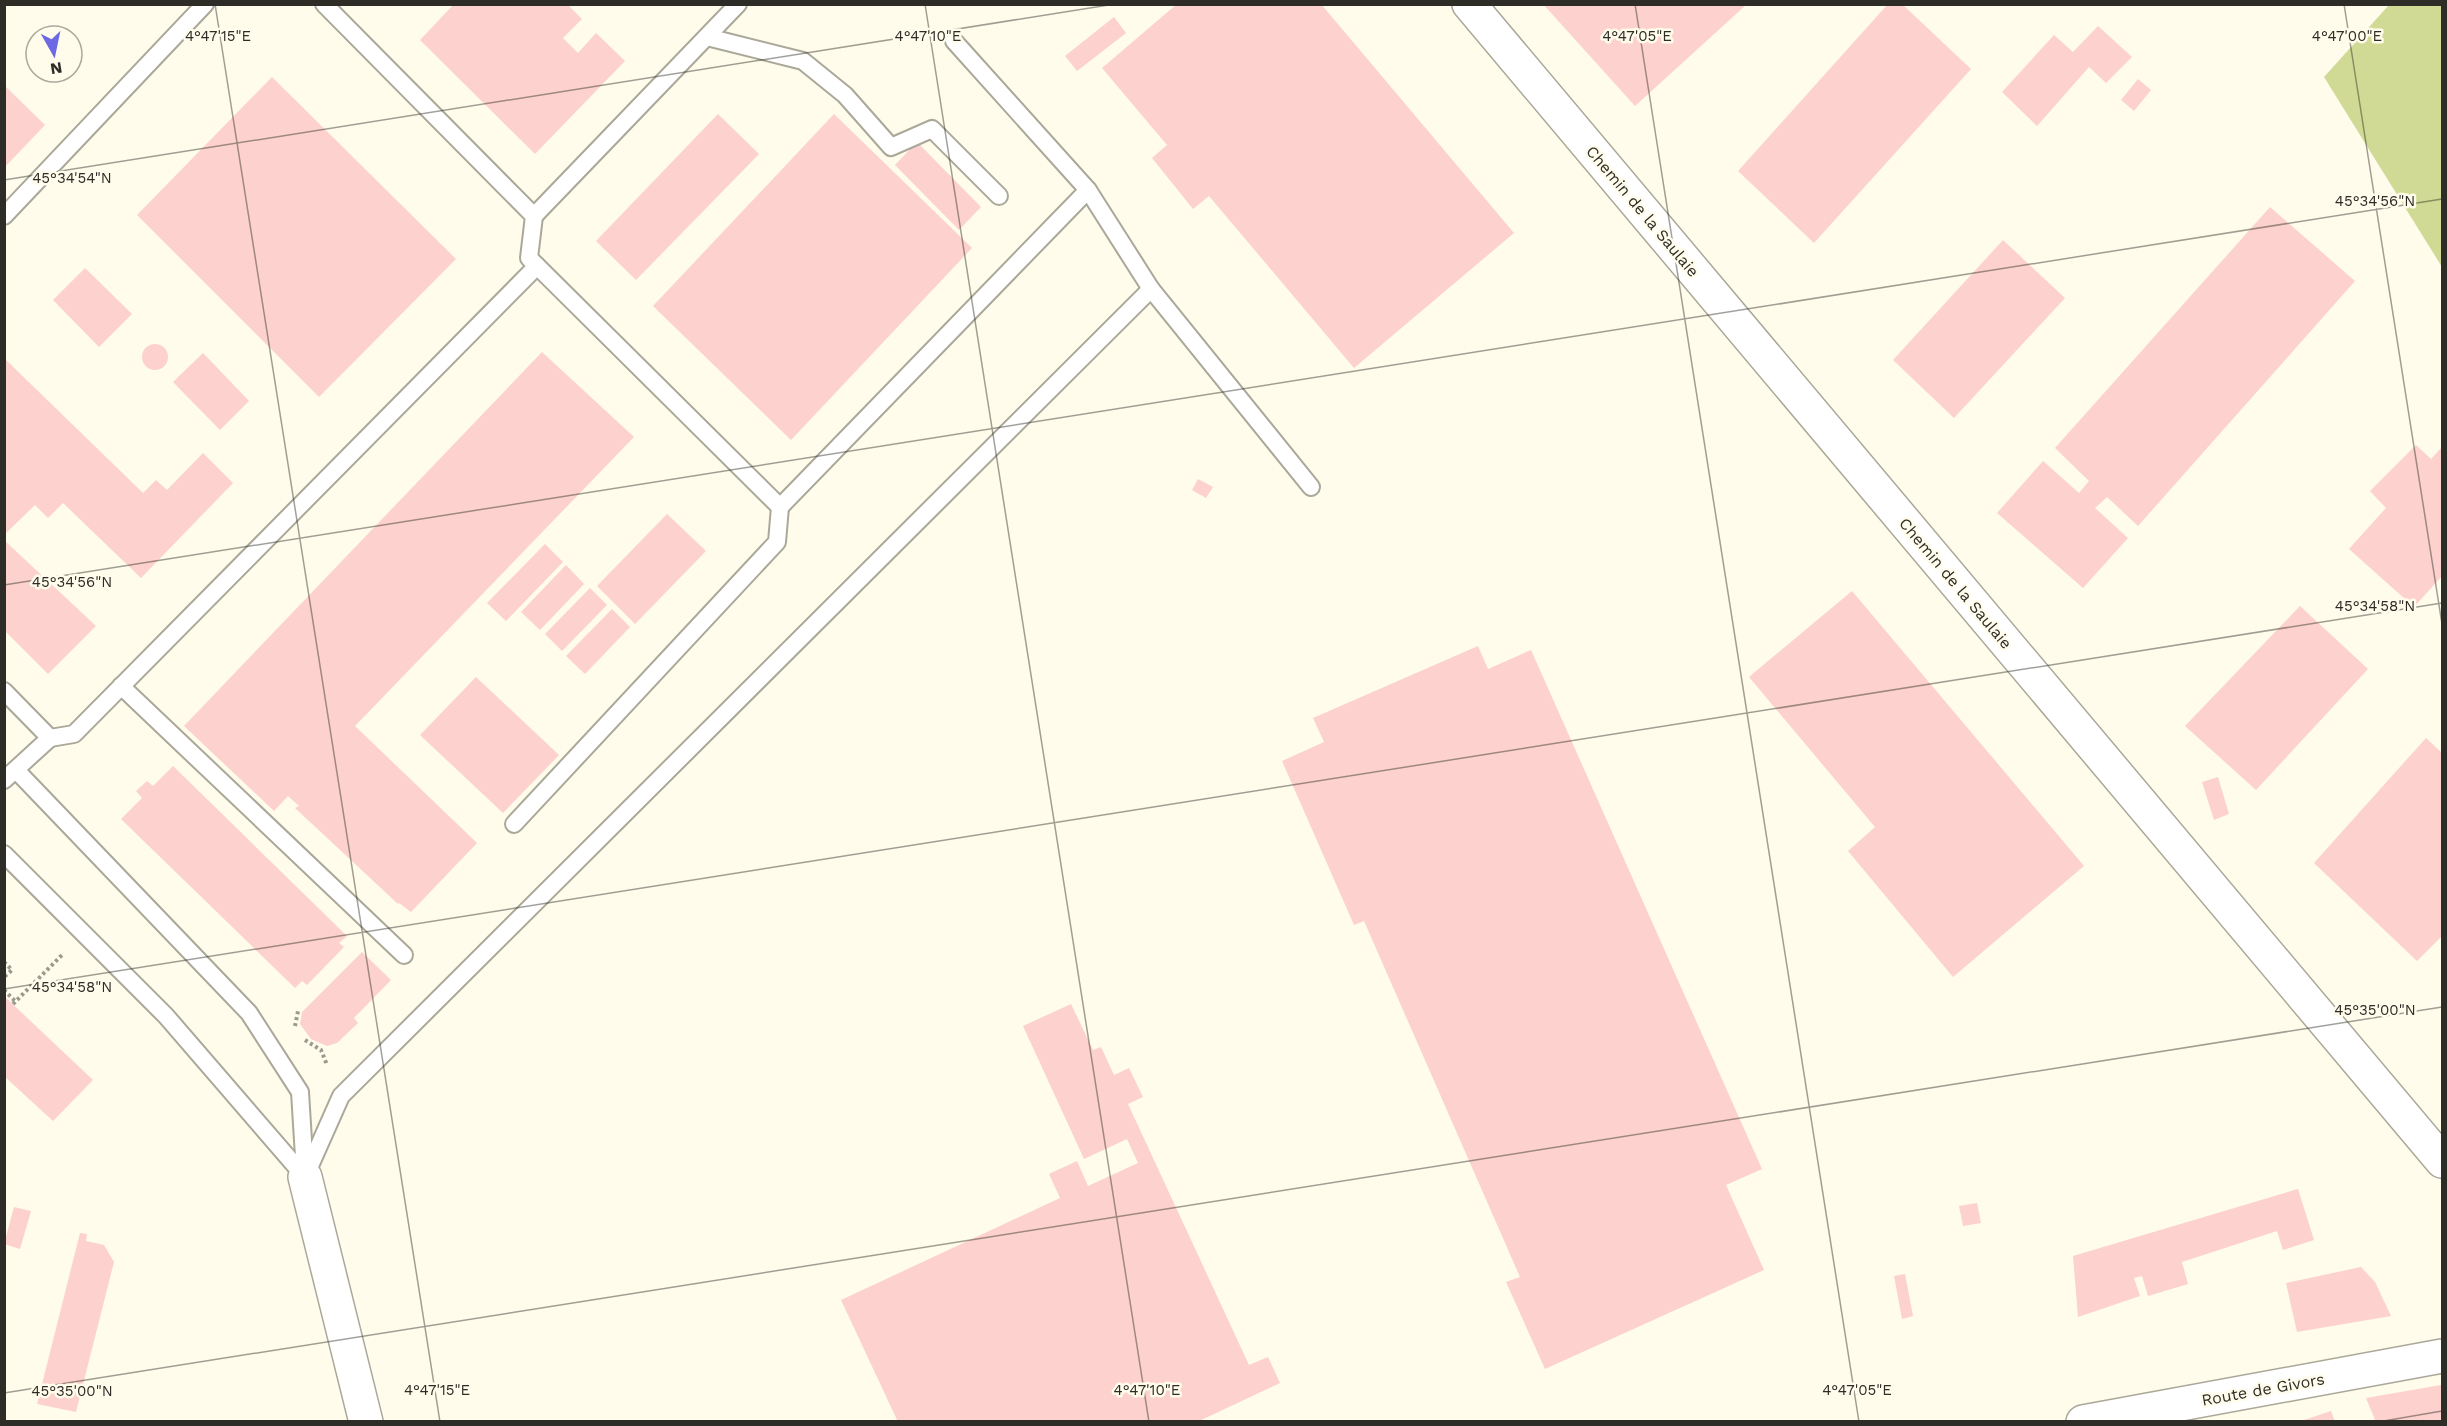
<svg xmlns="http://www.w3.org/2000/svg" width="2447" height="1426" font-family="'Work Sans',sans-serif">
  <style>
    .green { fill: #d1da94 }
    .building { fill: #fdd1cd }
    .lines { fill: none; stroke-linecap: round; stroke-linejoin: round }
    .lane-casing { stroke: #aba899; stroke-width: 20 }
    .street-casing { stroke: #aba899; stroke-width: 36 }
    .path { stroke: #9c9a8f; stroke-width: 4; stroke-dasharray: 3 3; stroke-linecap: butt }
    .lane { stroke: #fff; stroke-width: 16 }
    .street { stroke: #fff; stroke-width: 33 }
    .ticks { fill: none; stroke: #2d2c26; stroke-width: 1.5; stroke-opacity: 0.45 }
    .labels { text-anchor: middle; stroke-width: 5; stroke-linejoin: round; paint-order: stroke }
    .street-label { font-size: 16px; fill: #2d2c26; stroke: #fffcec }
    .ticks-label { font-size: 15px; text-anchor: middle; fill: #2d2c26; stroke: #fffcec; stroke-width: 5; stroke-linejoin: round; paint-order: stroke }
  </style>
  <rect width="100%" height="100%" fill="#fffcec"/>
  <!-- green -->
  <path class="green" d="M 2389,5 L 2442,5 L 2442,267 L 2324,77 Z"/>
  <!-- building -->
  <g class="building">
    <path d="M 454,4 L 567,4 L 582,19 L 563,38 L 578,53 L 596,33 L 625,61 L 535,154 L 420,40 Z"/>
    <path d="M 1177,4 L 1321,4 L 1514,233 L 1354,368 L 1209,196 L 1193,209 L 1152,158 L 1167,145 L 1102,68 Z"/>
    <path d="M 1543,4 L 1747,4 L 1635,106 Z"/>
    <path d="M 1888,4 L 1902,4 L 1971,69 L 1814,243 L 1738,171 Z"/>
    <path d="M 1114,17 L 1126,33 L 1077,71 L 1065,56 Z"/>
    <path d="M 2098,26 L 2132,57 L 2106,83 L 2089,67 L 2037,126 L 2002,92 L 2054,35 L 2073,52 Z"/>
    <path d="M 272,77 L 456,259 L 319,397 L 137,215 Z"/>
    <path d="M 2138,79 L 2151,90 L 2134,111 L 2121,100 Z"/>
    <path d="M 4,85 L 45,125 L 4,168 Z"/>
    <path d="M 718,114 L 759,154 L 636,280 L 596,241 Z"/>
    <path d="M 834,114 L 972,248 L 791,440 L 653,306 Z"/>
    <path d="M 917,142 L 981,207 L 959,230 L 895,165 Z"/>
    <path d="M 2270,207 L 2355,281 L 2138,526 L 2107,497 L 2095,508 L 2128,538 L 2083,588 L 1997,513 L 2043,461 L 2079,493 L 2089,481 L 2055,448 Z"/>
    <path d="M 2003,240 L 2065,298 L 1954,418 L 1893,360 Z"/>
    <path d="M 85,268 L 132,314 L 99,347 L 53,300 Z"/>
    <circle cx="155" cy="357" r="13"/>
    <path d="M 542,352 L 634,437 L 355,726 L 477,843 L 411,912 L 399,903 L 398,904 L 295,808 L 299,806 L 288,796 L 274,811 L 184,726 Z"/>
    <path d="M 203,353 L 249,401 L 220,430 L 173,382 Z"/>
    <path d="M 4,358 L 143,493 L 156,480 L 167,490 L 203,453 L 233,483 L 141,578 L 63,503 L 48,518 L 35,505 L 4,535 Z"/>
    <path d="M 2416,445 L 2431,459 L 2442,447 L 2442,576 L 2414,607 L 2349,549 L 2386,508 L 2370,491 Z"/>
    <path d="M 1198,479 L 1213,487 L 1206,498 L 1192,490 Z"/>
    <path d="M 667,514 L 706,551 L 635,624 L 597,586 Z"/>
    <path d="M 4,540 L 96,626 L 48,674 L 4,630 Z"/>
    <path d="M 545,544 L 563,562 L 506,621 L 487,603 Z"/>
    <path d="M 566,565 L 584,584 L 540,630 L 521,612 Z"/>
    <path d="M 590,588 L 607,605 L 562,651 L 545,634 Z"/>
    <path d="M 1852,591 L 2084,866 L 1953,977 L 1848,851 L 1875,827 L 1749,677 Z"/>
    <path d="M 2300,606 L 2368,669 L 2256,790 L 2185,726 Z"/>
    <path d="M 612,609 L 630,627 L 585,674 L 566,656 Z"/>
    <path d="M 1478,646 L 1488,669 L 1531,650 L 1762,1169 L 1726,1185 L 1764,1270 L 1545,1369 L 1506,1282 L 1520,1277 L 1364,921 L 1354,925 L 1282,761 L 1324,742 L 1313,718 Z"/>
    <path d="M 476,677 L 559,755 L 503,813 L 420,735 Z"/>
    <path d="M 2426,738 L 2442,753 L 2442,936 L 2417,961 L 2314,863 Z"/>
    <path d="M 173,766 L 347,936 L 339,943 L 344,947 L 307,985 L 302,981 L 295,988 L 121,819 L 142,798 L 136,791 L 147,781 L 153,786 Z"/>
    <path d="M 2218,777 L 2229,814 L 2214,820 L 2202,782 Z"/>
    <path d="M 362,952 L 391,980 L 354,1018 L 358,1023 L 337,1043 L 327,1046 L 311,1039 L 300,1024 L 302,1012 Z"/>
    <path d="M 4,996 L 93,1080 L 53,1121 L 4,1076 Z"/>
    <path d="M 1071,1004 L 1093,1050 L 1101,1047 L 1114,1075 L 1129,1068 L 1143,1097 L 1128,1104 L 1249,1365 L 1268,1357 L 1280,1383 L 1197,1422 L 898,1422 L 841,1300 L 1060,1198 L 1049,1174 L 1051,1173 L 1077,1161 L 1088,1186 L 1138,1163 L 1127,1139 L 1084,1159 L 1023,1026 Z"/>
    <path d="M 2298,1189 L 2314,1240 L 2283,1250 L 2277,1231 L 2182,1262 L 2188,1284 L 2148,1296 L 2142,1276 L 2134,1278 L 2140,1296 L 2078,1317 L 2073,1256 Z"/>
    <path d="M 1977,1203 L 1981,1223 L 1963,1226 L 1959,1206 Z"/>
    <path d="M 14,1207 L 31,1211 L 20,1249 L 4,1244 Z"/>
    <path d="M 80,1233 L 87,1234 L 86,1241 L 104,1245 L 114,1262 L 76,1412 L 37,1404 Z"/>
    <path d="M 2361,1267 L 2375,1282 L 2391,1316 L 2297,1332 L 2286,1283 Z"/>
    <path d="M 1905,1274 L 1913,1316 L 1902,1319 L 1894,1276 Z"/>
    <path d="M 2441,1385 L 2442,1422 L 2376,1422 L 2366,1398 Z"/>
    <path d="M 2331,1411 L 2335,1422 L 2301,1422 L 2301,1421 Z"/>
  </g>
  <g class="lines">
    <defs>
      <g id="lane">
        <path d="M 324,4 L 534,216 L 529,258 L 780,507 L 1088,190 L 954,41"/>
        <path d="M 707,37 L 803,61 L 845,95 L 891,147 L 932,129 L 999,196"/>
        <path d="M 1088,190 L 1151,289"/>
        <path d="M 4,216 L 205,4"/>
        <path d="M 534,216 L 738,4"/>
        <path d="M 121,686 L 404,955"/>
        <path d="M 4,691 L 50,738 L 4,780"/>
        <path d="M 50,738 L 74,734 L 537,266"/>
        <path d="M 16,770 L 249,1013 L 300,1092 L 305,1173"/>
        <path d="M 514,824 L 777,542 L 780,507"/>
        <path d="M 4,854 L 166,1016 L 305,1177 L 341,1096 L 1151,289 L 1311,487"/>
      </g>
      <g id="street">
        <path d="M 1469,4 L 2442,1161"/>
        <path d="M 305,1177 L 366,1422"/>
        <path d="M 2083,1422 L 2442,1356"/>
      </g>
    </defs>
    <!-- lane casing -->
    <use href="#lane" class="lane-casing"/>
    <!-- street casing -->
    <use href="#street" class="street-casing"/>
    <!-- path -->
    <g class="path">
      <path d="M 4,962 L 12,970 L 4,977"/>
      <path d="M 4,990 L 16,1002"/>
      <path d="M 13,1004 L 63,954"/>
      <path d="M 295,1026 L 298,1011"/>
      <path d="M 305,1040 L 321,1050 L 327,1065"/>
    </g>
    <!-- lane -->
    <use href="#lane" class="lane"/>
    <!-- street -->
    <use href="#street" class="street"/>
  </g>
  <!-- ticks -->
  <path class="ticks" d="M 215,4 L 440,1422M 925,4 L 1149,1422M 1635,4 L 1859,1422M 2344,4 L 2442,624M 4,180 L 1115,4M 4,585 L 2442,199M 4,989 L 2442,603M 4,1393 L 2442,1007M 2378,1422 L 2442,1411"/>
  <g class="labels">
    <!-- street labels -->
    <g class="street-label">
      <text transform="translate(1643 211) rotate(50)" y="6">Chemin de la Saulaie</text>
      <text transform="translate(1956 583) rotate(50)" y="6">Chemin de la Saulaie</text>
      <text transform="translate(2263 1389) rotate(-10)" y="6">Route de Givors</text>
    </g>
  </g>
  <g class="ticks-label">
    <text x="218" y="41">4°47'15"E</text>
    <text x="928" y="41">4°47'10"E</text>
    <text x="1637" y="41">4°47'05"E</text>
    <text x="2347" y="41">4°47'00"E</text>
    <text x="72" y="183">45°34'54"N</text>
    <text x="2375" y="206">45°34'56"N</text>
    <text x="72" y="587">45°34'56"N</text>
    <text x="2375" y="611">45°34'58"N</text>
    <text x="72" y="992">45°34'58"N</text>
    <text x="2375" y="1015">45°35'00"N</text>
    <text x="437" y="1395">4°47'15"E</text>
    <text x="1147" y="1395">4°47'10"E</text>
    <text x="1857" y="1395">4°47'05"E</text>
    <text x="72" y="1396">45°35'00"N</text>
  </g>
  <!-- border -->
  <rect width="2447" height="1426" fill="none" stroke="#2d2c26" stroke-width="12"/>
  <!-- north arrow -->
  <g transform="translate(54 54) rotate(171)"><circle r="28" fill="#fffcec" stroke="#aba99d" stroke-width="1.5"/>
  <path d="M0-4.5L10 22L0 15L-10 22Z" fill="#6d69e3"/>
  <text y="-9" font-size="16" font-weight="bold" text-anchor="middle" fill="#2d2c26">N</text>
  </g>
</svg>
